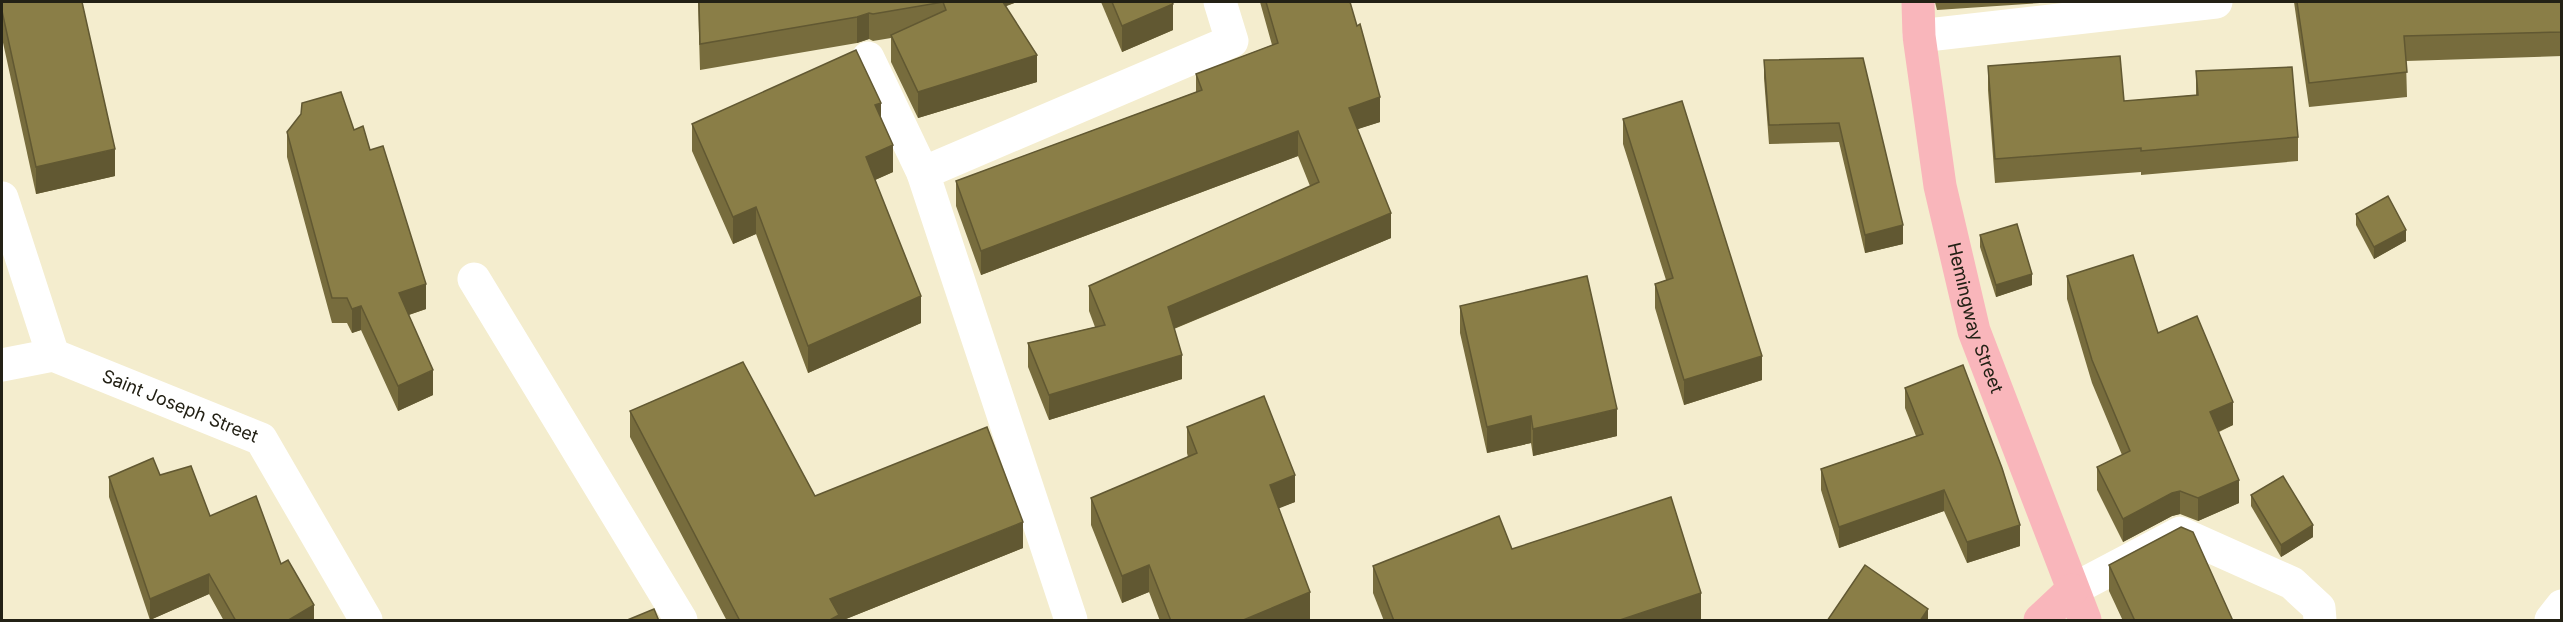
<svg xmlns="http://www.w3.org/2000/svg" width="2563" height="622" font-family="Inter,sans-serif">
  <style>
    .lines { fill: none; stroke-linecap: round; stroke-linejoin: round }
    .minor { stroke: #fff; stroke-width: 33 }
    .major { stroke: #f9b6bb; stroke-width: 33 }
    .wall { fill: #776c3d }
    .shaded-wall { fill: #615832 }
    .building { fill: #8a7e47; stroke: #615832; stroke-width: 1.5 }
    .labels { text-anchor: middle; stroke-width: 6; stroke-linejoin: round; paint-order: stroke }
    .street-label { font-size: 18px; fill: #232115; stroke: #fff }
  </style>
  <rect width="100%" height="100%" fill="#f4edce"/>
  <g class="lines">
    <!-- minor -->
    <g class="minor">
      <path d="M 1919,36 L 2216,2"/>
      <path d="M 868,58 L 923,173 L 1071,620"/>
      <path d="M 923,173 L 1232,41 L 1220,2"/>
      <path d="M 2,198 L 53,355"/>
      <path d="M 474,279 L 681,620"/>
      <path id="s1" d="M 2,365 L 53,355 L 261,439 L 366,620"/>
      <path d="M 2072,590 L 2180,533 L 2292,583 L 2319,608 L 2320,620"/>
      <path d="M 2551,620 L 2562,606"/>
    </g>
    <!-- major -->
    <g class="major">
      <path id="s2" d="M 1918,2 L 1919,36 L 1940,186 L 1974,331 L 2085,620"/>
      <path d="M 2040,620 L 2072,590"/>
    </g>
  </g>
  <!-- wall -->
  <g class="wall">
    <path d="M 2,2 L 115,176 L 36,194 L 2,38 Z"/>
    <path d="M 698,2 L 1017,2 L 1006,6 L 1037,82 L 918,118 L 891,62 L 891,38 L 873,41 L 869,39 L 857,43 L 700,70 Z"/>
    <path d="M 1101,2 L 1172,2 L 1173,30 L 1122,52 Z"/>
    <path d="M 1260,2 L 1350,2 L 1380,122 L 1357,129 L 1391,238 L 1174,329 L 1182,379 L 1049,420 L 1028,367 L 1028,343 L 1095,327 L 1089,311 L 1089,286 L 1310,186 L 1298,156 L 981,275 L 956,206 L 956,181 L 1196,92 L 1196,74 L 1272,45 Z"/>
    <path d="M 1935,2 L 2055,2 L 1937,10 Z"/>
    <path d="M 2294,2 L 2561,2 L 2562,56 L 2406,61 L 2407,97 L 2309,107 Z"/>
    <path d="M 1863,58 L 1903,244 L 1865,253 L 1839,142 L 1769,144 L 1764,78 L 1764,60 Z"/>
    <path d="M 1988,66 L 2124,101 L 2196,95 L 2196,71 L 2298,137 L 2298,161 L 2141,175 L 2141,172 L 1995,183 L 1988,90 Z"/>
    <path d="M 881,119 L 893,172 L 875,180 L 921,323 L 808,373 L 756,234 L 733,244 L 692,151 L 692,124 Z"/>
    <path d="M 1623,119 L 1762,380 L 1684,405 L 1655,308 L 1655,284 L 1666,280 L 1623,144 Z"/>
    <path d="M 354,130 L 370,150 L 426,309 L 409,315 L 433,395 L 398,411 L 361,330 L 352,333 L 347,323 L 332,323 L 287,157 L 287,132 Z"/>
    <path d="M 2356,214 L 2406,241 L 2374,259 L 2356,225 Z"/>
    <path d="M 1980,235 L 2032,285 L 1996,297 L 1980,247 Z"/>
    <path d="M 2067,276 L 2158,333 L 2233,425 L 2219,432 L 2239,503 L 2198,521 L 2180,514 L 2172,516 L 2123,542 L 2097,490 L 2097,467 L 2122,455 L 2092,383 L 2067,299 Z"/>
    <path d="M 1460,306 L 1617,436 L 1533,456 L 1531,443 L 1487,453 L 1460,333 Z"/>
    <path d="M 1905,388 L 2020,546 L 1967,563 L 1944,511 L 1839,548 L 1821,490 L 1821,469 L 1916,436 L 1905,408 Z"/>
    <path d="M 630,411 L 815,496 L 1023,548 L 841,621 L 727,621 L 630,437 Z"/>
    <path d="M 1187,427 L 1295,502 L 1278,508 L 1310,619 L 1305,621 L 1160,621 L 1149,592 L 1122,603 L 1091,525 L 1091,498 L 1188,457 L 1187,453 Z"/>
    <path d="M 160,475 L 210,516 L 281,564 L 314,621 L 224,621 L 209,594 L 150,620 L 109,497 L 109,477 Z"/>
    <path d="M 2251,495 L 2313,537 L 2281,557 L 2251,506 Z"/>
    <path d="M 1512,549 L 1701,620 L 1384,621 L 1373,593 L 1373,566 Z"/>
    <path d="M 2109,565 L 2233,621 L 2123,621 L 2109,591 Z"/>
  </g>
  <!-- shaded-wall -->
  <g class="shaded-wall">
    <path d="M 993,2 L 1017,2 L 993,11 Z"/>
    <path d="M 1173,4 L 1173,30 L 1122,52 L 1122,26 Z"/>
    <path d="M 869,13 L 869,39 L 857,43 L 857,17 Z"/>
    <path d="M 1037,55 L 1037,82 L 918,118 L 918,92 Z"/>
    <path d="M 1380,97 L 1380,122 L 1349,132 L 1349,108 Z"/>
    <path d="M 881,103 L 881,130 L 875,105 Z"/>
    <path d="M 1298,131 L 1298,156 L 981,275 L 981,251 Z"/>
    <path d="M 893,145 L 893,172 L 866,184 L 866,157 Z"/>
    <path d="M 115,149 L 115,176 L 36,194 L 36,167 Z"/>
    <path d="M 756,207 L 756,234 L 733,244 L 733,217 Z"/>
    <path d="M 1391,213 L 1391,238 L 1168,331 L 1168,307 Z"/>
    <path d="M 1903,225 L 1903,244 L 1865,253 L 1865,235 Z"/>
    <path d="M 2406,230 L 2406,241 L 2374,259 L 2374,247 Z"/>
    <path d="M 2032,274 L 2032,285 L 1996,297 L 1996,285 Z"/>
    <path d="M 426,284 L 426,309 L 399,318 L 399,293 Z"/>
    <path d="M 921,296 L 921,323 L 808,373 L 808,346 Z"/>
    <path d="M 361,306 L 361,330 L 352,333 L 352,309 Z"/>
    <path d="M 1182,355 L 1182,379 L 1049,420 L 1049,395 Z"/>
    <path d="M 1762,356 L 1762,380 L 1684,405 L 1684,380 Z"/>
    <path d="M 433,370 L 433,395 L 398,411 L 398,386 Z"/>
    <path d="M 2233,402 L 2233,425 L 2210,435 L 2210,412 Z"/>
    <path d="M 1617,409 L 1617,436 L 1533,456 L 1533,429 Z"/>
    <path d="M 1531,416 L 1531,443 L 1487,453 L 1487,427 Z"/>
    <path d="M 1295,475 L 1295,502 L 1270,512 L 1270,485 Z"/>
    <path d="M 2239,480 L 2239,503 L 2198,521 L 2198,498 Z"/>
    <path d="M 1944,490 L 1944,511 L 1839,548 L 1839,527 Z"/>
    <path d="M 2180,491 L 2180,514 L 2172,516 L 2123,542 L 2123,519 L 2172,493 Z"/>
    <path d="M 1023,522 L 1023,548 L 841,621 L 828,621 L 830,599 Z"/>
    <path d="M 2020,525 L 2020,546 L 1967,563 L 1967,542 Z"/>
    <path d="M 2313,525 L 2313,537 L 2281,557 L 2281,545 Z"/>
    <path d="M 1149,565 L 1149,592 L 1122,603 L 1122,576 Z"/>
    <path d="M 209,574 L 209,594 L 150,620 L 150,599 Z"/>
    <path d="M 1310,592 L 1310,619 L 1305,621 L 1241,621 Z"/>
    <path d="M 1701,593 L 1701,620 L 1699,621 L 1617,621 Z"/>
    <path d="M 314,605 L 314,621 L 287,621 Z"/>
    <path d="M 1928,609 L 1928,621 L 1920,621 Z"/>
  </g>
  <!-- building -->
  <g class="building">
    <path d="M 2,2 L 82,2 L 115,149 L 36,167 L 2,11 Z"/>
    <path d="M 699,2 L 1003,2 L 1037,55 L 918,92 L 891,35 L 946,10 L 943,2 L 873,14 L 869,13 L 857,17 L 700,44 Z"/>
    <path d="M 1112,2 L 1172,2 L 1173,4 L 1122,26 Z"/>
    <path d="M 1266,2 L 1350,2 L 1357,26 L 1360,24 L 1380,97 L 1349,108 L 1391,213 L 1168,307 L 1182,355 L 1049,395 L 1028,343 L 1105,325 L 1089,286 L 1319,182 L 1298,131 L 981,251 L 956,181 L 1202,90 L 1196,74 L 1278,43 Z"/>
    <path d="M 2297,2 L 2561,2 L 2562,32 L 2404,36 L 2407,72 L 2309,83 Z"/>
    <path d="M 856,50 L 881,103 L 875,105 L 893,145 L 866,157 L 921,296 L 808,346 L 756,207 L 733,217 L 692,124 Z"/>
    <path d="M 2120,56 L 2124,101 L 2198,95 L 2196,71 L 2292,67 L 2298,137 L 2141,151 L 2141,148 L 1995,159 L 1988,66 Z"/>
    <path d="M 1863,58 L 1903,225 L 1865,235 L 1839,123 L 1769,125 L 1764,60 Z"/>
    <path d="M 341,92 L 354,130 L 363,126 L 370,150 L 383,146 L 426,284 L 399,293 L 433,370 L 398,386 L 361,306 L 352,309 L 347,298 L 332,298 L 287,132 L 301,114 L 302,103 Z"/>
    <path d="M 1682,101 L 1762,356 L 1684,380 L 1655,284 L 1673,278 L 1623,119 Z"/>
    <path d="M 2388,196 L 2406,230 L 2374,247 L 2356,214 Z"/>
    <path d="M 2017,224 L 2032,274 L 1996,285 L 1980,235 Z"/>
    <path d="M 2133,255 L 2158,333 L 2197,316 L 2233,402 L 2210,412 L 2239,480 L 2198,498 L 2180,491 L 2172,493 L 2123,519 L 2097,467 L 2130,451 L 2092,360 L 2067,276 Z"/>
    <path d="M 1587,276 L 1617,409 L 1533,429 L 1531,416 L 1487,427 L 1460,306 Z"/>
    <path d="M 743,362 L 815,496 L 987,427 L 1023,522 L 830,599 L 839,615 L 828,621 L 740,621 L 630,411 Z"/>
    <path d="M 1963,365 L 2002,468 L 2020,525 L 1967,542 L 1944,490 L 1839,527 L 1821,469 L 1923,434 L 1905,388 Z"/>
    <path d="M 1264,396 L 1295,475 L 1270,485 L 1310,592 L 1241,621 L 1171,621 L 1149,565 L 1122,576 L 1091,498 L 1197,453 L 1187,427 Z"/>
    <path d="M 153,458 L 160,475 L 191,466 L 210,516 L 256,496 L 281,564 L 288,560 L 314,605 L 287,621 L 236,621 L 209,574 L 150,599 L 109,477 Z"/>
    <path d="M 2283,476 L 2313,525 L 2281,545 L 2251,495 Z"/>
    <path d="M 1671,497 L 1701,593 L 1617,621 L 1394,621 L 1373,566 L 1499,516 L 1512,549 Z"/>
    <path d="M 2181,527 L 2193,532 L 2233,621 L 2135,621 L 2109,565 Z"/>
    <path d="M 1865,565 L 1928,609 L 1920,621 L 1827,621 Z"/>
    <path d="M 654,609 L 659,621 L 625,621 Z"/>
  </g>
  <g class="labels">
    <!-- street labels -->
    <g class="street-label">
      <text dy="6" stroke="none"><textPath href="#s2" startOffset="322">Hemingway Street</textPath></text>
      <text dy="6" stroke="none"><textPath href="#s1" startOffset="189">Saint Joseph Street</textPath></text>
    </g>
  </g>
  <!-- border -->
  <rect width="2563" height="622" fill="none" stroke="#232115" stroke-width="6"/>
</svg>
